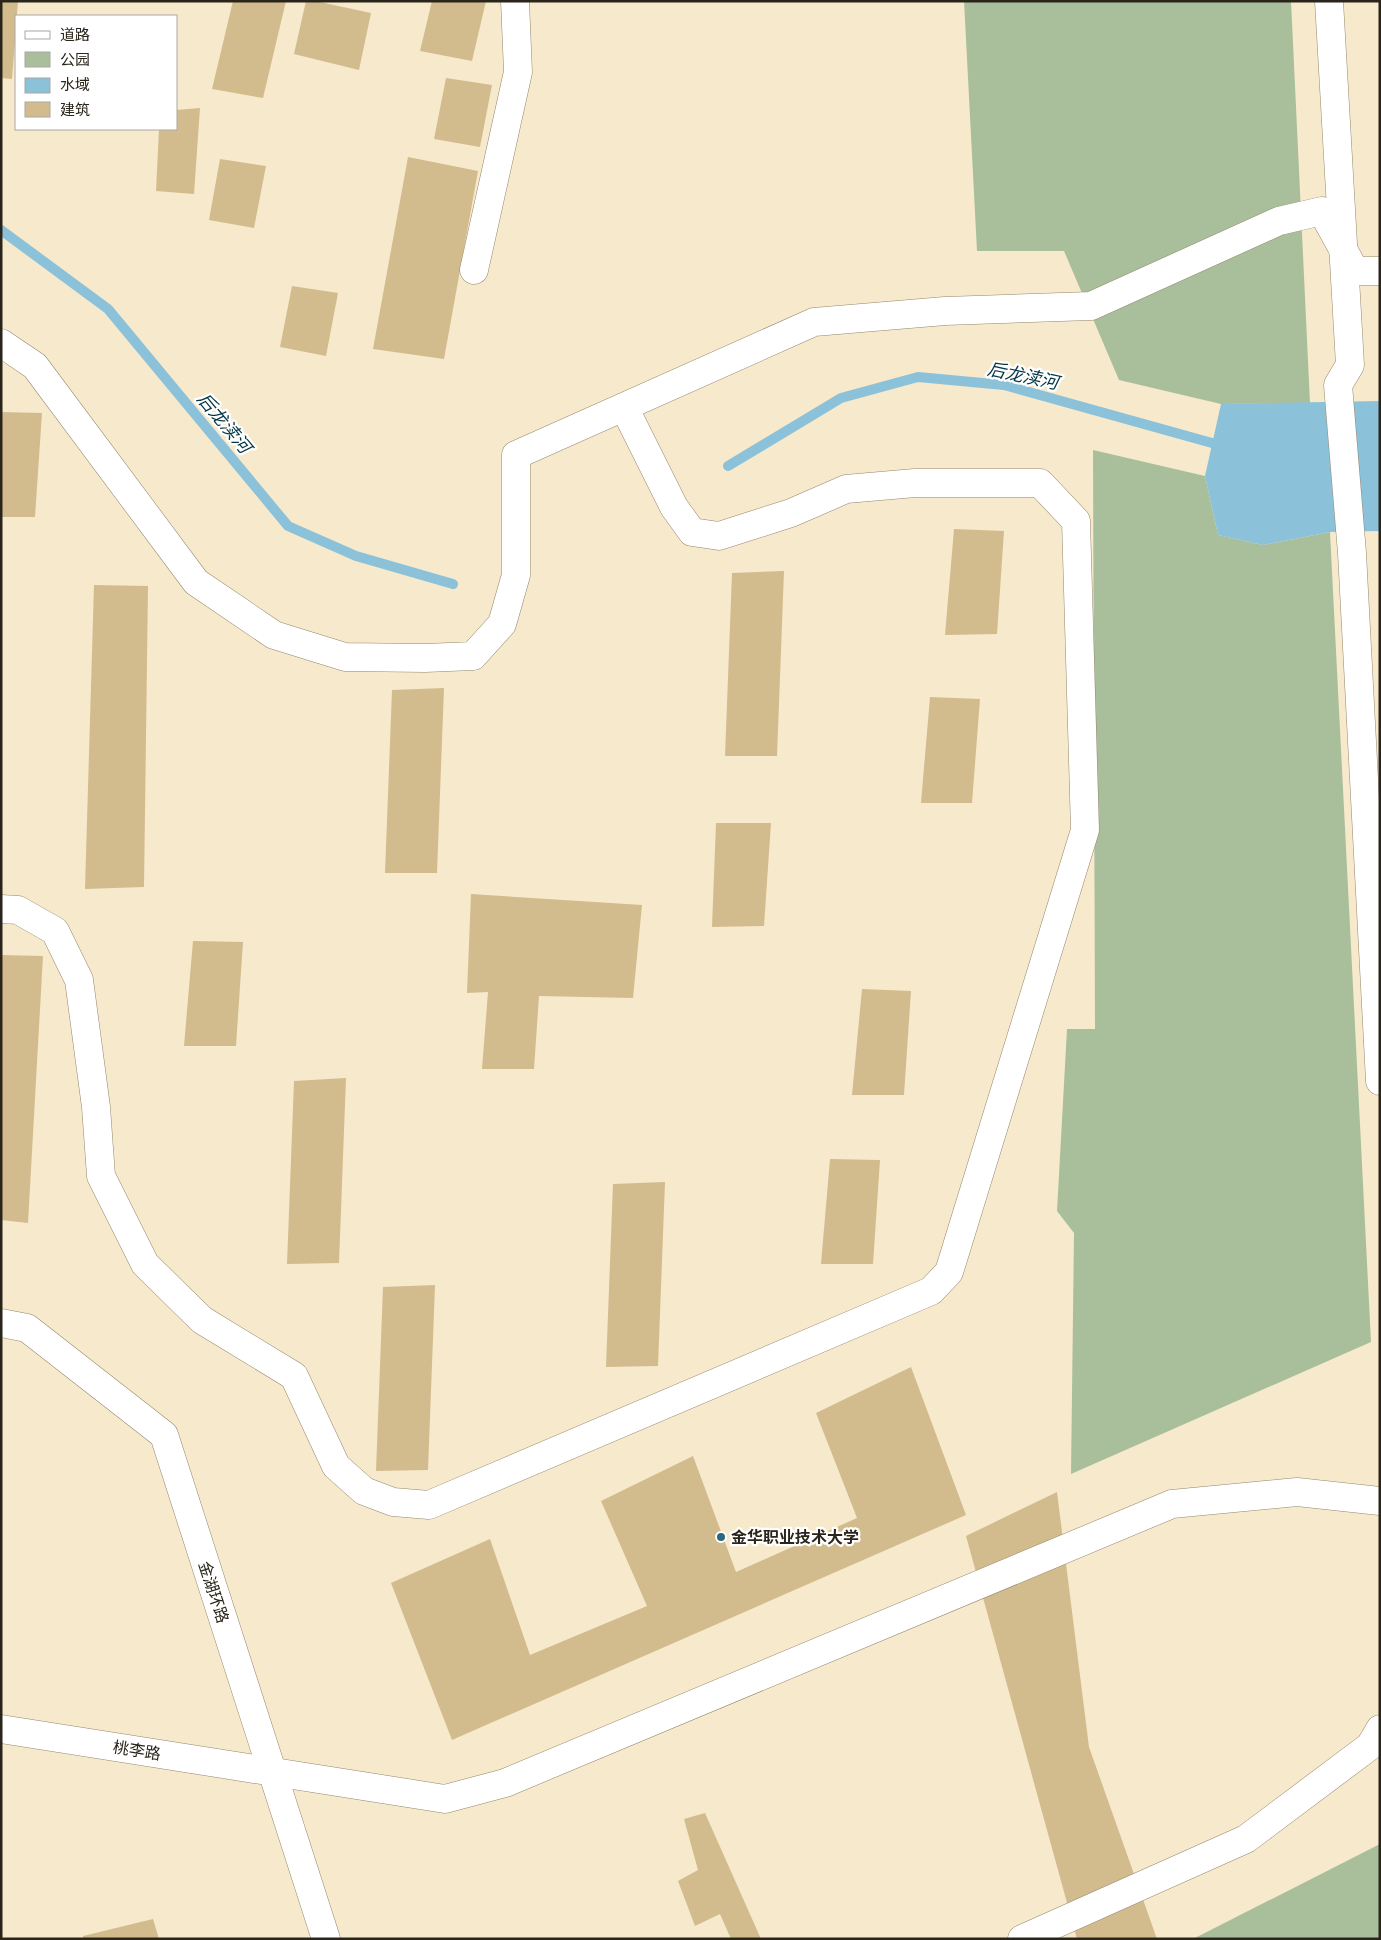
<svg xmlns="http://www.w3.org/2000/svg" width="1381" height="1940" font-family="Poppins,'Noto Sans SC',sans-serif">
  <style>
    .green { fill: #a9bf9b }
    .water { fill: #8bc1d9 }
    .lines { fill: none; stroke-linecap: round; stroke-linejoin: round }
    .stream { stroke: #8bc1d9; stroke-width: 10 }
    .building { fill: #d2bc8e }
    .minor-casing { stroke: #94876d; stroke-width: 29 }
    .minor { stroke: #fff; stroke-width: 28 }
    .poi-dot { fill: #2b687f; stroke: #fff; stroke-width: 2 }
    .labels { text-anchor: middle; stroke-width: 4.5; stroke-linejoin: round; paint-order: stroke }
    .poi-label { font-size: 16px; font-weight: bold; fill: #2a251a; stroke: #fff; text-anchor: start }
    .street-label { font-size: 16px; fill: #2a251a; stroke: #fff }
    .water-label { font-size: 18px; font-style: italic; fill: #033546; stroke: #fff }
  </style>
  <rect width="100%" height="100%" fill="#f7e9cc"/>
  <!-- green -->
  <g class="green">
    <path d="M 964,1 L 1291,1 L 1310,403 L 1221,404 L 1119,380 L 1064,251 L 977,251 Z"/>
    <path d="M 1093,450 L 1205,476 L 1218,535 L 1263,545 L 1330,532 L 1371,1342 L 1071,1474 L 1074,1233 L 1057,1211 L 1067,1029 L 1095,1029 Z"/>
    <path d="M 1380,1844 L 1380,1939 L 1193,1939 Z"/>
  </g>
  <!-- water -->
  <path class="water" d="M 1380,401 L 1380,531 L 1330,532 L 1263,545 L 1218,535 L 1205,476 L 1221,404 Z"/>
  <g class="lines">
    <!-- stream -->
    <g class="stream">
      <path d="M 1,230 L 108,309 L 288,526 L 356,556 L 453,584"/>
      <path d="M 728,466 L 841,398 L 918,377 L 1004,385 L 1212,443 L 1224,445"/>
    </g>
  </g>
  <!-- building -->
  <g class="building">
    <path d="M 1,1 L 18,1 L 12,79 L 1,78 Z"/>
    <path d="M 233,1 L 286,1 L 263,98 L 212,89 Z"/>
    <path d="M 306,1 L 315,1 L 371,13 L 359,70 L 294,54 Z"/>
    <path d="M 432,1 L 486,1 L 472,61 L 420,51 Z"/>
    <path d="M 446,78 L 492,85 L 480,147 L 434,139 Z"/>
    <path d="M 200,108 L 194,194 L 156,191 L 159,129 L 176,129 L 176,110 Z"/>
    <path d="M 408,157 L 478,171 L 444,359 L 373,349 Z"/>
    <path d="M 220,159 L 266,166 L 254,228 L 209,220 Z"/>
    <path d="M 292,286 L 338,293 L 326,356 L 280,347 Z"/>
    <path d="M 1,412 L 42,413 L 35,517 L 1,517 Z"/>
    <path d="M 954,529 L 1004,531 L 997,634 L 945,635 Z"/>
    <path d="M 784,571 L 777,756 L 725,756 L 732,573 Z"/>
    <path d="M 94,585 L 148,586 L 144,887 L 85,889 Z"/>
    <path d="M 444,688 L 437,873 L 385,873 L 392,690 Z"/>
    <path d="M 930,697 L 980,699 L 972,803 L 921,803 Z"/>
    <path d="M 716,823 L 771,823 L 764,926 L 712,927 Z"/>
    <path d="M 471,894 L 642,905 L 633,998 L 539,996 L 534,1069 L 482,1069 L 488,992 L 467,993 Z"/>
    <path d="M 193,941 L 243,942 L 236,1046 L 184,1046 Z"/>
    <path d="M 1,955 L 43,956 L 28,1223 L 1,1220 Z"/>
    <path d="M 862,989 L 911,991 L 904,1095 L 852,1095 Z"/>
    <path d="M 346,1078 L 339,1263 L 287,1264 L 294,1081 Z"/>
    <path d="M 830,1159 L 880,1160 L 873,1264 L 821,1264 Z"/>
    <path d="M 665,1182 L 658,1366 L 606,1367 L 613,1184 Z"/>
    <path d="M 435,1285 L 428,1470 L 376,1471 L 383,1287 Z"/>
    <path d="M 911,1367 L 966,1515 L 452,1740 L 391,1583 L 490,1539 L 530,1655 L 647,1606 L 601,1501 L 693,1456 L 736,1572 L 857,1518 L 816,1413 Z"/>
    <path d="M 1057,1492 L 1089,1747 L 1157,1939 L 1077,1939 L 966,1536 Z"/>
    <path d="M 705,1813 L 761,1939 L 731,1939 L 720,1914 L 695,1926 L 678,1881 L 698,1870 L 684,1819 Z"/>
    <path d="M 153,1919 L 159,1939 L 83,1939 L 83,1936 Z"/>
  </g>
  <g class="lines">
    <defs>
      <g id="minor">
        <path d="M 1329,1 L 1350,365 L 1338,385 L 1352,553 L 1380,1081"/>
        <path d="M 474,270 L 518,72 L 515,1"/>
        <path d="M 1,343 L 35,366 L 196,582 L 274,635 L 345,657 L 425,658 L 473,656 L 502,624 L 516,575 L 516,455 L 814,322 L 945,311 L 1091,306 L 1279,221 L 1322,211 L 1355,271 L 1380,271"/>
        <path d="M 1,909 L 18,910 L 55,931 L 79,980 L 96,1107 L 101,1176 L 145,1264 L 202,1320 L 294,1376 L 336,1466 L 364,1491 L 393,1502 L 429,1505 L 931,1291 L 949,1272 L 1085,830 L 1076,521 L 1040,483 L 915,483 L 846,489 L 791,513 L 719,536 L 692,532 L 674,507 L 624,407"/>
        <path d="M 1,1323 L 27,1328 L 164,1435 L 326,1939"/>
        <path d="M 1,1729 L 445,1799 L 505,1783 L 1172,1504 L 1297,1492 L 1380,1501"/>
        <path d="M 1022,1939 L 1246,1839 L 1370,1746 L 1380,1729"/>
      </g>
    </defs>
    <!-- minor casing -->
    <use href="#minor" class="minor-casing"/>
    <!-- minor -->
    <use href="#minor" class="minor"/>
  </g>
  <!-- markers -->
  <circle class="poi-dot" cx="721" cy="1537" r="5"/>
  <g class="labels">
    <!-- poi labels -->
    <g class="poi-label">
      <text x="731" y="1543">金华职业技术大学</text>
    </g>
    <!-- street labels -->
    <g class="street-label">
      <text transform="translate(214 1592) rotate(72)" y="6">金湖环路</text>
      <text transform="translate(137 1750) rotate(9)" y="6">桃李路</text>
    </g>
    <!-- water labels -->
    <g class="water-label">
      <text transform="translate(1023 376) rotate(12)" y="6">后龙渎河</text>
      <text transform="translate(224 423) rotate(50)" y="6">后龙渎河</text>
    </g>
  </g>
  <!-- border -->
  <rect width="1381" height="1940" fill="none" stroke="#2a251a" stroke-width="5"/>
  <!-- legend -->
  <rect x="15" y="15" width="162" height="115" fill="#ffffff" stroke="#aaa8a3"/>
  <rect x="25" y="31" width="25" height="8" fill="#ffffff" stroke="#aaa8a3"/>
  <text x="60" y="40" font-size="15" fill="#2a251a">道路</text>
  <rect x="25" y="52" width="25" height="15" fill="#a9bf9b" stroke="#aaa8a3"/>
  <text x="60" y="65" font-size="15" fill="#2a251a">公园</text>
  <rect x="25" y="78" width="25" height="15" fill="#8bc1d9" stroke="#aaa8a3"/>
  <text x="60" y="90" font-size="15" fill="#2a251a">水域</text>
  <rect x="25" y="102" width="25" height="15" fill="#d2bc8e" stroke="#aaa8a3"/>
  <text x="60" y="115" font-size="15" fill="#2a251a">建筑</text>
</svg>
